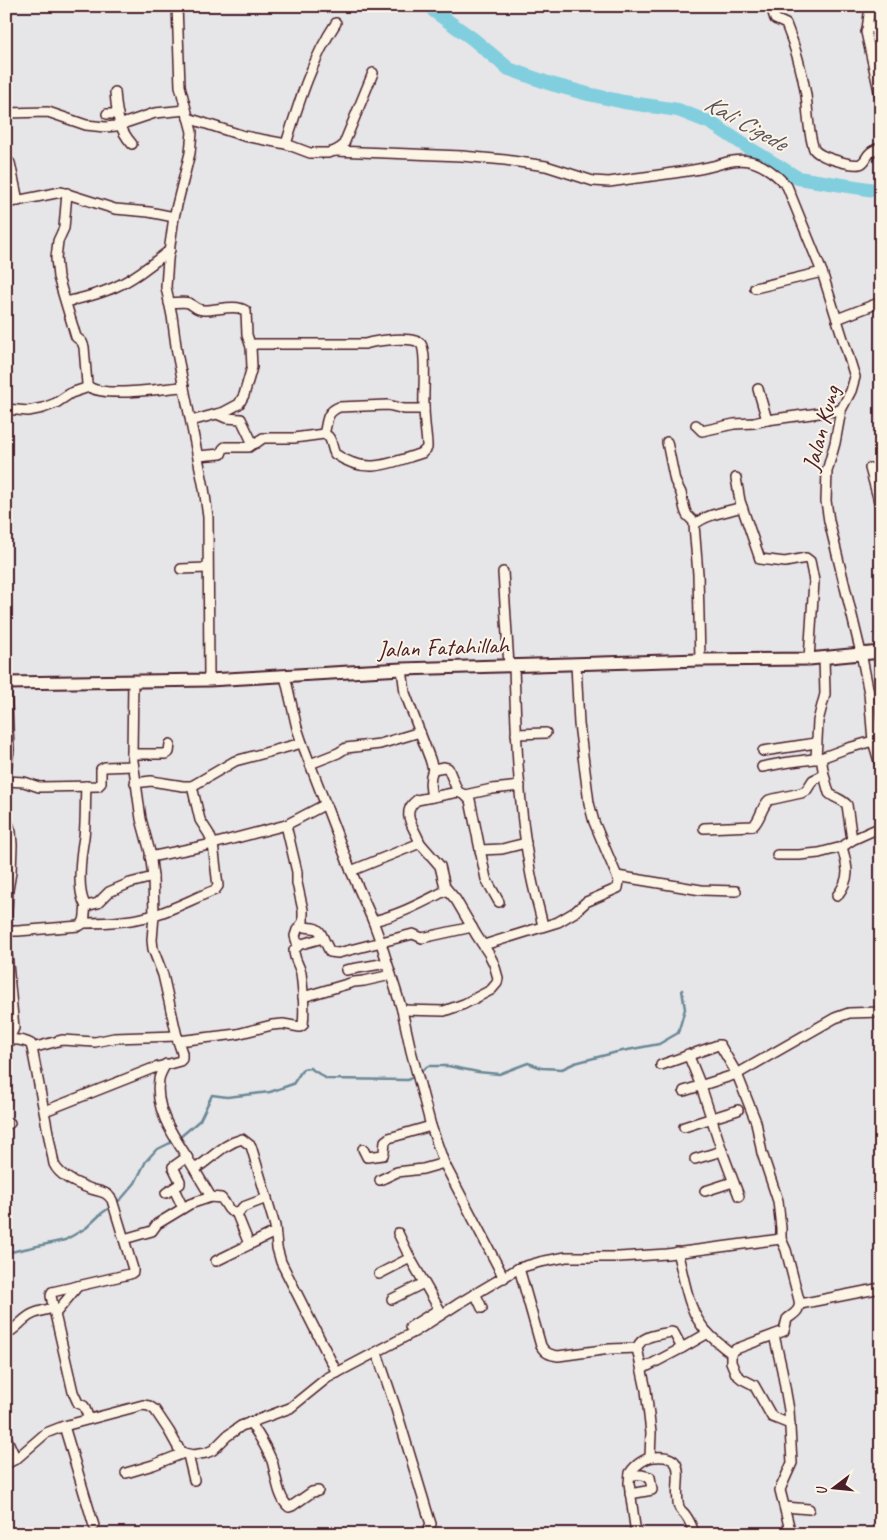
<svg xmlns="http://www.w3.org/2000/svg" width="887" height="1540" font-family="Caveat,sans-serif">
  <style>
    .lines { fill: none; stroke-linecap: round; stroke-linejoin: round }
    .stream { stroke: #6b8996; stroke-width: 2.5 }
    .river { stroke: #81cfde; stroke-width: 14 }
    .minor-casing { stroke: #4a1f2b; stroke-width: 12 }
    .tertiary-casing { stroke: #4a1f2b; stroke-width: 15 }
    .minor { stroke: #fcf5e5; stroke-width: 9 }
    .tertiary { stroke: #fcf5e5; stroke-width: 11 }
    .labels { text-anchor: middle; stroke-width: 4; stroke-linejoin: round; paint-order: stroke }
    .street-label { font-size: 24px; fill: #4a1f2b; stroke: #fcf5e5 }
    .water-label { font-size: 25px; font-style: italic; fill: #5a5461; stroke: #fcf5e5 }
  </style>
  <rect width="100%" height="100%" fill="#e6e5e8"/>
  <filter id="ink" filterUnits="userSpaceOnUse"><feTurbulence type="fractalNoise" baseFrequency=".02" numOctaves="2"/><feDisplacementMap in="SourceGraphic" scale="10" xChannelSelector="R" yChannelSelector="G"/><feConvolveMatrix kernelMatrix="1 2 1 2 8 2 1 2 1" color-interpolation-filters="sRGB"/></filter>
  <g filter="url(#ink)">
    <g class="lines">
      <!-- stream -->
      <g class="stream">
        <path d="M 419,1073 L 428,1066 L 448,1066 L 478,1072 L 499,1074 L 528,1063 L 542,1068 L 562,1069 L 575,1063 L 617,1052 L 659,1044 L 678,1033 L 685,1009 L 682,990"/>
        <path d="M 179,1138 L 200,1120 L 212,1095 L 227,1097 L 270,1092 L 293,1084 L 303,1069 L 310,1068 L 327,1079 L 408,1080 L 414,1076"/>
        <path d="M 116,1203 L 122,1198 L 135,1183 L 146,1161 L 156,1150 L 174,1141"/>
        <path d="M 6,1253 L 65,1240 L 86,1228 L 102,1213 L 112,1206"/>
      </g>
      <!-- river -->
      <path class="river" d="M 430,6 L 434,11 L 473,39 L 509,69 L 551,84 L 588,94 L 624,102 L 678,110 L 711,123 L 752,150 L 798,178 L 881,191"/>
      <defs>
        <g id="minor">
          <path d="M 177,6 L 180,86 L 192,132 L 190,153 L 174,217 L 168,259 L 166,287 L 172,316 L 177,353 L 204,488 L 208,517 L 209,680"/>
          <path d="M 771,6 L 775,19 L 786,24 C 795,46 802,71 806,95 C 808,111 808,133 814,149 C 818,157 852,166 860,164 C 866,162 866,156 870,153 C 873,150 877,149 881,147"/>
          <path d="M 881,27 L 869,28 L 866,32 L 881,100"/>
          <path d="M 867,30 L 870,6"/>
          <path d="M 115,92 C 117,112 117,127 132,144"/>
          <path d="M 6,113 L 48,112 L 86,125 L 105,127 L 116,126 L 155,113 L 186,110"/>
          <path d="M 107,114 L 118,114"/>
          <path d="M 188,118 L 244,136 L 286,144 L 310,153 L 328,153 L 335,151 L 343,146 L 373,73"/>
          <path d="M 286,144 C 299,102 312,59 336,23"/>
          <path d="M 335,151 L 462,156 L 505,160 L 546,166 L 593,181 L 609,182 C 641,177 673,174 704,168 C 720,165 733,158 749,161 C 764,164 777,175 787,186 L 822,272 L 855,377 L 851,391 L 841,410 L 835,443 L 827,471 L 826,501 L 829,521 L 861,653 L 869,693 L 873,741 L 881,768"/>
          <path d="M 10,163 L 18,201"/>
          <path d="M 6,203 L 61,192 L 115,209 L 149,212 L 174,217"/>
          <path d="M 755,288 L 822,272"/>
          <path d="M 66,302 C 82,298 100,294 115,287 C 135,278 152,264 170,250"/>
          <path d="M 169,303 C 175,303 184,301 189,303 C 194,306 197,310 203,310 C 216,311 235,303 246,311 L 247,335 L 251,347"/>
          <path d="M 837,319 L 881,302"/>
          <path d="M 89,387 C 107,398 161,388 184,387"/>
          <path d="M 758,389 L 767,420 L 841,410"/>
          <path d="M 6,409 L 28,411 L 43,408 L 56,403 L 71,393 L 89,387 L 87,384 L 84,347 L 82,342 L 76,337 L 58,277 L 56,258 L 58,241 L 64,228 L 67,193"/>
          <path d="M 217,414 L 226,418 L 241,419 L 253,444"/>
          <path d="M 191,421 L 224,412 L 239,404 L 244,395 L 252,367 L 251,347 L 255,344 L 365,344 C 375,341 413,335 421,344 C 427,353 423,393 424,406 C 424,419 426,432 427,444 L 427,448 L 422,453 C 390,463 367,476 335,454 C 331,447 333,437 324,434 L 294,438 L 263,438 L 256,443 L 253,444 L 249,447 L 225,447 L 223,449 L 221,454 L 198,456"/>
          <path d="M 696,425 L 702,431 L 734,424 L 754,423 L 767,420"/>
          <path d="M 324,434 C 328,421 325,413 339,407 L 388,405 L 404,409 L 424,409"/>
          <path d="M 667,442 L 675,481 L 681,493 L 685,510 L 687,515 L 695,523"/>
          <path d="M 870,468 L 881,509"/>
          <path d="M 736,478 L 740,501 L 760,559 L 785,562 L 806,558 L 810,561 L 814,581 L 809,659"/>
          <path d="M 181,569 L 207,568"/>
          <path d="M 503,572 L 509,666"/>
          <path d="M 700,660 L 698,574 L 694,525 C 706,514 726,512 742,507"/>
          <path d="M 514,666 C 516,734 518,803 530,870 C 533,889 539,907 543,926"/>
          <path d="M 402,669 L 405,693 L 430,759 L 433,769 L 444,767 L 448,768 L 458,792 L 465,795 L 470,800 L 486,879 L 499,902"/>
          <path d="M 285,676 L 297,728 L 302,743 L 351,871 L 373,921 L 381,943 L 402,1010 L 411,1051 L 431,1126 L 444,1163 L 504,1278"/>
          <path d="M 133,681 L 132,754 L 141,819 L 150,852 L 153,877 L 154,915 L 152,940 L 153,949 L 163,975 L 178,1041 L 237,1034 L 272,1025 L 283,1024 L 300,1027 L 303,1025 C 305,1008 303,989 301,973 C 299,964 294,960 294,950 L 298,946 L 295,936 L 297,930 L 303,922 L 303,910 L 297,883 L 297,872 L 286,825 L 213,844 L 209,834 L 200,820 L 192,786 L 183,786 L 151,781 L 135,783"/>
          <path d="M 516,734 L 546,733"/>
          <path d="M 763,751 L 816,743"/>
          <path d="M 132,754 L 166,754 L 169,752 L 170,744"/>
          <path d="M 816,759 L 818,721 L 825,694 L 824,658"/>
          <path d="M 310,764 L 338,753 L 346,748 L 380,744 L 420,732"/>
          <path d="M 762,767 L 783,763 L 821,758"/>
          <path d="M 6,770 L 9,750 L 6,683"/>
          <path d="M 824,775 L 829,793 C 834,798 842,799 847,805 L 852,840"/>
          <path d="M 6,781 L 24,782 L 39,787 L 98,786 L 101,783 L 101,769 L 105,767 L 133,766"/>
          <path d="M 86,786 C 85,803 86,821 84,837 C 81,854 76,892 86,906"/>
          <path d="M 192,786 L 235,761 L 302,743"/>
          <path d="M 465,795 L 492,789 L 520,786"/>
          <path d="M 432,797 C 430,787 429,779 433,769"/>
          <path d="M 6,818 L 11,832 L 12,845 L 11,872 L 8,890 L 6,933"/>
          <path d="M 286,825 L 326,804"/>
          <path d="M 704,828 L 753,826 C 761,819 761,807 769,800 L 801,793 L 806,791 L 813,780 L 824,775 L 821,758 L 845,749 L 873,741"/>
          <path d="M 480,850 L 502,849 L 526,843"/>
          <path d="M 777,855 L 799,855 L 819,853 L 842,847 L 852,840 L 881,827"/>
          <path d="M 351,871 L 420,843 C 415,828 399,813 417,800 L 458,792"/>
          <path d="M 617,876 L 701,890 L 736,891"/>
          <path d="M 837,896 C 851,878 848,868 842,847"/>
          <path d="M 373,921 C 400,915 423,902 447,890"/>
          <path d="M 84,923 C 107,923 131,922 154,915 C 175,909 194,898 215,890 L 218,886 L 213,844 L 150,857"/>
          <path d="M 301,926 C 312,930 318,924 323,938"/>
          <path d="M 7,931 L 18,931 L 79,926 C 87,922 84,914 86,906 L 98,903 L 109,892 L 130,883 L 153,877"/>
          <path d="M 6,943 L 14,1028 L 10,1037 L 6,1042"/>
          <path d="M 298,945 L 323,938 L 330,952 L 338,953 L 413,934 L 422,938 L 472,927"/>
          <path d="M 484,945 L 558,922 L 575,912 L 586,902 L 618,888 L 619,881 L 594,822 L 589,803 L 579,724 L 576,664"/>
          <path d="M 346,970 L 387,963"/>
          <path d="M 303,997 L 354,982 L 364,981 L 391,975"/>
          <path d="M 402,1010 L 444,1011 L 464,1004 L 491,990 L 497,983 L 498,978 L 494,964 L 489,954 L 477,936 L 456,900 L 445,887 L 440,866 L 420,843"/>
          <path d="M 8,1040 C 17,1039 24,1040 31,1044 L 32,1048 L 62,1040 L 95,1042 L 114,1038 L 177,1036"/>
          <path d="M 32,1048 L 54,1164 C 60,1177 78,1184 91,1189 C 101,1192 106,1191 112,1200 L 133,1269 L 133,1272 L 130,1274 L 78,1286 L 55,1314 L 73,1392 L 78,1403 L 84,1406 L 89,1419"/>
          <path d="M 688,1054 L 701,1086 L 722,1151 L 739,1196"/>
          <path d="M 166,1064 C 163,1069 160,1074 159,1079 C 154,1108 172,1134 187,1157 L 173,1167 L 180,1181 L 180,1184 L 166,1193"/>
          <path d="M 661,1065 L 718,1045 L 720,1045 L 737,1074 L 756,1122 L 762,1153 L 778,1201 L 781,1228 L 781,1239 L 786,1250 L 799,1300 C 801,1310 795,1313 787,1319 L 784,1331 L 736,1349 L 731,1353 L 731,1362 L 736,1374 L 742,1379 L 754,1385 L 772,1417 L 790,1424"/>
          <path d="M 684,1091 L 737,1074 L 835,1018 L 849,1013 L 881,1012"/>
          <path d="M 45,1111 L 151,1069 L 180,1061 L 182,1059 L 182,1053 L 178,1041"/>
          <path d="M 6,1124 L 10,1123"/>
          <path d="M 684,1127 L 738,1110"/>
          <path d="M 363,1149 L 367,1157 L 383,1155 L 384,1152 L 385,1141 L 389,1138 L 431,1126"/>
          <path d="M 187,1157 L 211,1197"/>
          <path d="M 695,1159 L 722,1151"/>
          <path d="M 195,1169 C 211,1159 223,1144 242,1139 L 251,1146 L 275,1226 L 277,1248 L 281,1262 L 337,1373"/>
          <path d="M 380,1180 L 397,1172 L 423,1169 L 444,1163"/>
          <path d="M 174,1189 L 183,1208"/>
          <path d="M 705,1191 L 733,1182"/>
          <path d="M 236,1212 L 249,1244"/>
          <path d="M 398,1233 L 410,1258 L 442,1314"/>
          <path d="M 124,1239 L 152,1231 L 157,1224 L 190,1204 L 211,1197 L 221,1198 C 229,1206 226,1213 239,1212 L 243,1207 L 267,1198"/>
          <path d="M 677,1252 C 685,1279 687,1311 707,1332 C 714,1340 723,1347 731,1353"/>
          <path d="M 216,1261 L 275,1232"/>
          <path d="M 519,1268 L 541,1346 C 545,1353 550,1355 558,1356 L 610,1349 L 637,1348 L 646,1390 L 651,1433 L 650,1457"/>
          <path d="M 379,1274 L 410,1258"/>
          <path d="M 475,1293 L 482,1308"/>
          <path d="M 392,1299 L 424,1283"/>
          <path d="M 800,1304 L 881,1288"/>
          <path d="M 55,1314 L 51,1296 L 52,1292 L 78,1286"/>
          <path d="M 410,1327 L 439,1309"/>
          <path d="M 6,1334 C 16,1329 21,1321 29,1316 C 37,1311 45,1310 54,1308"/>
          <path d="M 774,1335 L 782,1370 L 789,1410 L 792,1463 L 782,1485 L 780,1490 L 791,1534"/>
          <path d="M 637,1348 C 642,1335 658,1335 671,1332 L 674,1333 L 682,1348 L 708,1333"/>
          <path d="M 377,1353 L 396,1409 L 429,1518 L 431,1524 L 426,1534"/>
          <path d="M 642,1369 L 682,1348"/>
          <path d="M 250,1422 C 259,1435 266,1447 272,1461 C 276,1474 278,1499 289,1507 L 292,1506 L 312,1492 L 318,1491"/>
          <path d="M 64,1426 L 94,1526"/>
          <path d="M 6,1437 L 16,1459"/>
          <path d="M 188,1455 L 194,1480"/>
          <path d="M 6,1464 L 16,1459 L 46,1433 L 64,1426 L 143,1405 L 149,1406 L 155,1410 L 169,1431 L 179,1449 L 184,1453 L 193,1455 L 206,1453 L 213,1450 L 227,1436 L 241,1426 L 290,1408 L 327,1378 L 416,1331 L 458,1304 L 519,1268 L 540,1262 L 566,1257 L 619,1257 L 667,1254 L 781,1239"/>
          <path d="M 126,1473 L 153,1465 L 184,1453"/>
          <path d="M 630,1475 L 642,1475 L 650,1477 L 652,1490 L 630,1494"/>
          <path d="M 785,1507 L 809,1509"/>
          <path d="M 636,1534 L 629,1483 L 630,1473 C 635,1465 646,1457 655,1457 C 692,1454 672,1486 679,1507 C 680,1511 684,1512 686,1516 C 690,1521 692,1528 695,1534"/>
        </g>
        <path id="tertiary" d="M 6,683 L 209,680 L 402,669 L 700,660 L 809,659 L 881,652"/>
      </defs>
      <!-- minor casing -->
      <use href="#minor" class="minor-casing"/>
      <!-- tertiary casing -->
      <use href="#tertiary" class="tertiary-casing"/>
      <!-- minor -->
      <use href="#minor" class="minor"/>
      <!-- tertiary -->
      <use href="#tertiary" class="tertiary"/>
    </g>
  </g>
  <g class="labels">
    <!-- street labels -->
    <g class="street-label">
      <text transform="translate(821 428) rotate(-75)" y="8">Jalan Kung</text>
      <text transform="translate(443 647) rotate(-2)" y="8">Jalan Fatahillah</text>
    </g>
    <!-- water labels -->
    <g class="water-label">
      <text transform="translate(746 122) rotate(29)" y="9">Kali Cigede</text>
    </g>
  </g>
  <!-- margin -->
  <rect width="887" height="1540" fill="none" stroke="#fcf5e5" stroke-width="25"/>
  <rect x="12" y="12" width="862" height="1515" fill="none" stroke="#4a1f2b" stroke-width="2" filter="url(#ink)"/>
  <!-- north arrow -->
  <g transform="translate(834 1488) rotate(254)" stroke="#fcf5e5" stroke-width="4" paint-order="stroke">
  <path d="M0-4L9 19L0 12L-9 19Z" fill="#4a1f2b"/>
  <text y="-8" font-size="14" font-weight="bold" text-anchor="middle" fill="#4a1f2b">U</text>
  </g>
</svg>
